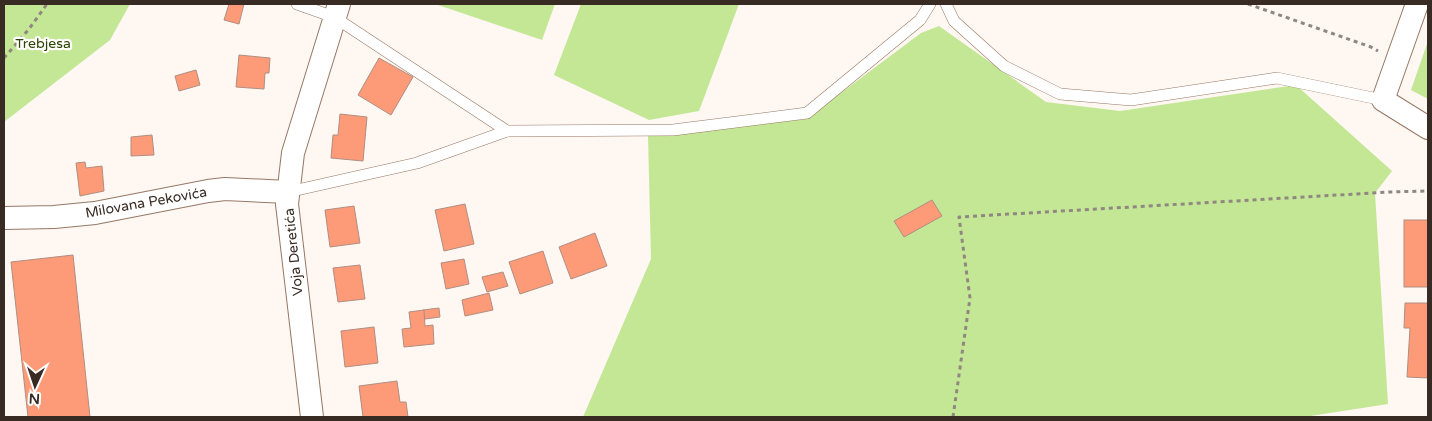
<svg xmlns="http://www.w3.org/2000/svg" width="1432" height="421" font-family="'Varela Round',sans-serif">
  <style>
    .green { fill: #c4e796 }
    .building { fill: #fd9a77; stroke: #b18e81 }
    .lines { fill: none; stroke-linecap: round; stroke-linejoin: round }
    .service-casing { stroke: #977865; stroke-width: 12 }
    .minor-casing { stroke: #977865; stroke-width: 24 }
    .path { stroke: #918780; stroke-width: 3; stroke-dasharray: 4 4; stroke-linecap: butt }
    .service { stroke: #fff; stroke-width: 11 }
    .minor { stroke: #fff; stroke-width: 22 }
    .labels { text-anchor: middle; stroke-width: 4.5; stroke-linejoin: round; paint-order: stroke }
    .park-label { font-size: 14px; fill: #2d4500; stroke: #fff }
    .street-label { font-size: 14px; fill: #382b23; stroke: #fff }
  </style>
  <rect width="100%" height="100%" fill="#fef7f2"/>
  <!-- green -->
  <g class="green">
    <path d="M 4,4 L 130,4 L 110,40 L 4,122 Z"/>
    <path d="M 435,4 L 555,4 L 542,40 Z"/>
    <path d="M 581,4 L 739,4 L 699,111 L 649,120 L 554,75 Z"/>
    <path d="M 939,26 L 1046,102 L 1120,111 L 1296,85 L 1392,171 L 1375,193 L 1388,404 L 1304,417 L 583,417 L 651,259 L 648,136 L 806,119 L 921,33 Z"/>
    <path d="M 1428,41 L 1428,99 L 1411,90 Z"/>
  </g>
  <!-- building -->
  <g class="building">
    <path d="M 229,4 L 244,4 L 239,24 L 224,20 Z"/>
    <path d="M 239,55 L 270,58 L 269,73 L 265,73 L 264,89 L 236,87 Z"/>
    <path d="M 379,58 L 413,77 L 391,115 L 358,95 Z"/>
    <path d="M 196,70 L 200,85 L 179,91 L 175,76 Z"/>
    <path d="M 340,114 L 367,117 L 363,161 L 331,158 L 333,135 L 338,135 Z"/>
    <path d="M 152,135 L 154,155 L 131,156 L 131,137 Z"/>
    <path d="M 85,162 L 86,168 L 102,166 L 104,191 L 80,196 L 76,163 Z"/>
    <path d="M 932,200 L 942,216 L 904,237 L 894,221 Z"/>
    <path d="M 465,204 L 474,244 L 444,251 L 435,210 Z"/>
    <path d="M 354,206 L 360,243 L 330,247 L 325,210 Z"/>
    <rect x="1404" y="220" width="24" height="67"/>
    <path d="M 595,233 L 607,266 L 571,279 L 559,247 Z"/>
    <path d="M 543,251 L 553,283 L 520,294 L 509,262 Z"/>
    <path d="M 73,255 L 90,417 L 28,417 L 11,262 Z"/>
    <path d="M 464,259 L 469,284 L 446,289 L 441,263 Z"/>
    <path d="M 360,265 L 365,299 L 338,302 L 333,268 Z"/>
    <path d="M 503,272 L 508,286 L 487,292 L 482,277 Z"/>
    <path d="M 489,293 L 493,310 L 465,316 L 462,300 Z"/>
    <path d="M 1405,303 L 1428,303 L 1428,378 L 1407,377 L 1410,328 L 1404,328 Z"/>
    <path d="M 439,308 L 440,317 L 425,319 L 423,310 Z"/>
    <path d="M 424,310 L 425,326 L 433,325 L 434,344 L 404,347 L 402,329 L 411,328 L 409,312 Z"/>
    <path d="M 374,327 L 378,363 L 345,367 L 341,331 Z"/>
    <path d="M 397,381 L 400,402 L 406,402 L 408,417 L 363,417 L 359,386 Z"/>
  </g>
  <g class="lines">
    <defs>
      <g id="service">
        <path d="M 297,4 L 334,17 L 507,131 L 673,130 L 807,113 L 920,20 L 930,4"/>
        <path d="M 946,4 L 954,21 L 1004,66 L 1060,94 L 1131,100 L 1277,78 L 1383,100"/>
        <path d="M 288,192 L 417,163 L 507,131"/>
      </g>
      <g id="minor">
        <path d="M 1417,4 L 1383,100 L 1428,128"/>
        <path d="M 4,218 L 54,217 L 95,213 L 208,191 L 225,189 L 288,192"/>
        <path d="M 312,417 L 287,204 L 293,153 L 339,4"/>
      </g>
    </defs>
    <!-- service casing -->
    <use href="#service" class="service-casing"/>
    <!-- minor casing -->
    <use href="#minor" class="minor-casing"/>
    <!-- path -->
    <g class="path">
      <path d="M 1248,4 L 1371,47 L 1378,51"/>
      <path d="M 4,58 L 29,29 L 47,4"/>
      <path d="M 953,417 L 970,298 L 959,217 L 1390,192 L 1428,191"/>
    </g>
    <!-- service -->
    <use href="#service" class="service"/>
    <!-- minor -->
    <use href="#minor" class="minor"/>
  </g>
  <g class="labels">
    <!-- park labels -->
    <g class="park-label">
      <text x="43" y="48">Trebjesa</text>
    </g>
    <!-- street labels -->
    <g class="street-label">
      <text transform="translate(146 202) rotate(-10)" y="5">Milovana Pekovića</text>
      <text transform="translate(293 252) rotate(-96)" y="5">Voja Deretića</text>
    </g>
  </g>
  <!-- border -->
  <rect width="1432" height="421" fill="none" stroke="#382b23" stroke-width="10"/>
  <!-- north arrow -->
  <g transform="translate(35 386) rotate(183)" stroke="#ffffff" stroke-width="4" paint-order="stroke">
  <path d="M0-4L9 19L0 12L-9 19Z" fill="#382b23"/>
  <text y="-8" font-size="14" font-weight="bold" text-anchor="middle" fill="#382b23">N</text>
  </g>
</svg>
